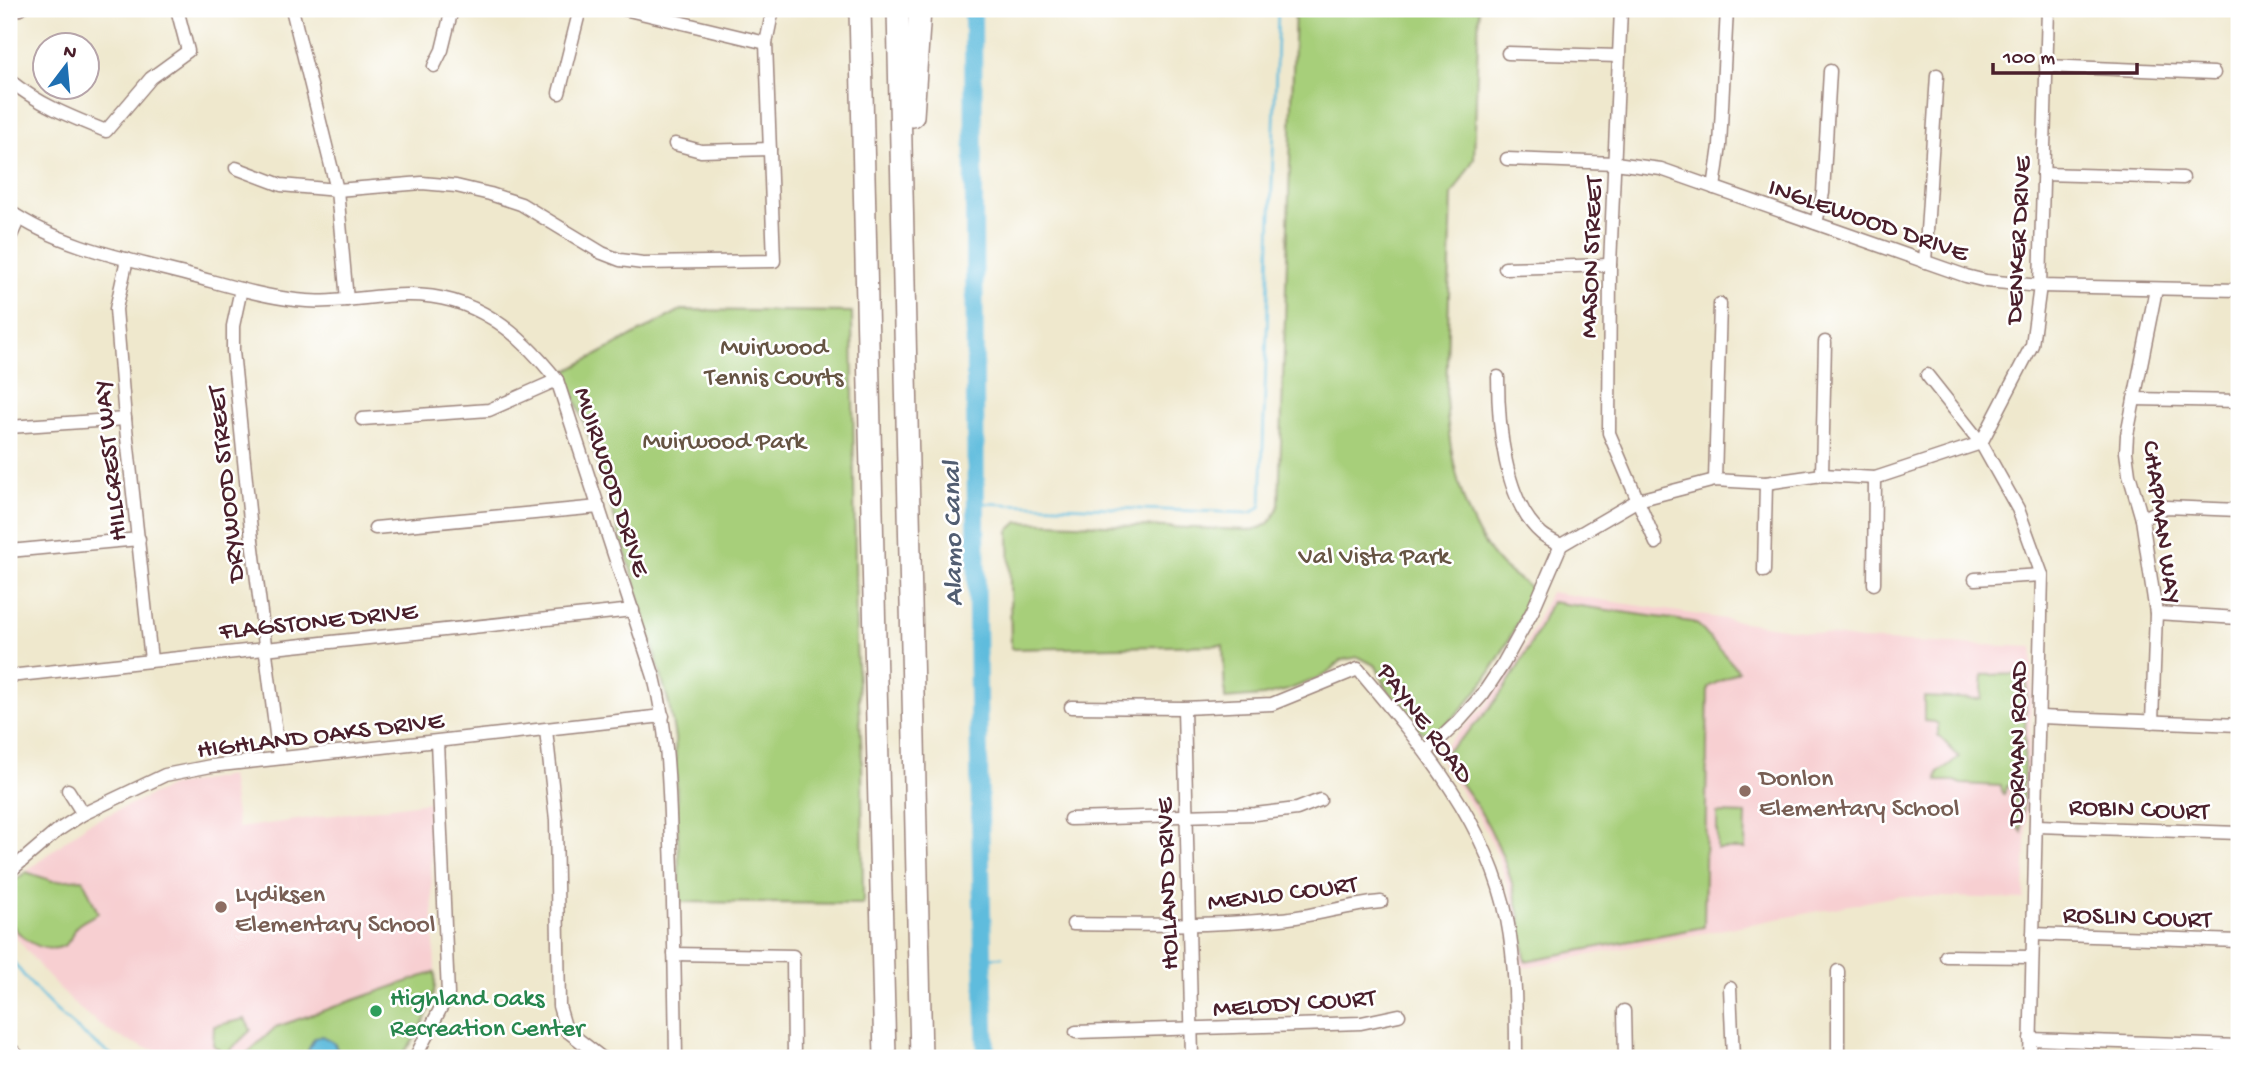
<svg xmlns="http://www.w3.org/2000/svg" width="2248" height="1067" font-family="'Gochi Hand',sans-serif">
  <style>
    .built { fill: #f7cfd1 }
    .green { fill: #a7cf7a; stroke: #787752; stroke-width: 2 }
    .water { fill: #5fbcdd; stroke: #546e84; stroke-width: 2 }
    .lines { fill: none; stroke-linecap: round; stroke-linejoin: round }
    .stream { stroke: #5fbcdd; stroke-width: 2.5 }
    .river { stroke: #5fbcdd; stroke-width: 18 }
    .minor-casing { stroke: #9c847c; stroke-width: 15 }
    .motorway-casing { stroke: #9c847c; stroke-width: 24 }
    .minor { stroke: #fff; stroke-width: 12 }
    .motorway { stroke: #fff; stroke-width: 21 }
    .education-dot { fill: #8d6e63; stroke: #fff; stroke-width: 2.5 }
    .leisure-dot { fill: #2e9e5b; stroke: #fff; stroke-width: 2.5 }
    .labels { text-anchor: middle; stroke-width: 5; stroke-linejoin: round; paint-order: stroke }
    .street-label { font-size: 26px; fill: #4a1f2b; stroke: #fff }
    .park-label { font-size: 26px; fill: #665443; stroke: #fff }
    .education-label { font-size: 26px; fill: #785e54; stroke: #fff; text-anchor: start }
    .leisure-label { font-size: 26px; fill: #27864d; stroke: #fff; text-anchor: start }
    .water-label { font-size: 28px; font-style: italic; fill: #525e72; stroke: #fff }
  </style>
  <rect width="100%" height="100%" fill="#fff"/>
  <filter id="ink" filterUnits="userSpaceOnUse"><feTurbulence type="fractalNoise" baseFrequency=".0143" numOctaves="2"/><feDisplacementMap in="SourceGraphic" scale="14" xChannelSelector="R" yChannelSelector="G"/><feConvolveMatrix kernelMatrix="1 2 1 2 8 2 1 2 1" color-interpolation-filters="sRGB"/></filter>
  <filter id="wash" filterUnits="userSpaceOnUse"><feTurbulence type="fractalNoise" baseFrequency=".00686" numOctaves="4" result="noise"/><feDisplacementMap in="SourceGraphic" scale="28" xChannelSelector="R" yChannelSelector="G"/><feGaussianBlur stdDeviation="1.57" result="paint"/><feColorMatrix in="noise" values="0 0 0 0 0 0 0 0 0 0 0 0 0 0 0 0 0 1.4 0 .05"/><feComposite in="paint" operator="in"/></filter>
  <g filter="url(#wash)">
    <rect width="100%" height="100%" fill="#efe8cd"/>
    <!-- built -->
    <g class="built">
      <path d="M 1550,592 L 1861,640 L 2033,647 L 2024,899 L 1897,896 L 1521,968 L 1514,906 L 1497,853 L 1480,819 L 1443,765 L 1440,757 L 1442,749 L 1487,704 L 1506,677 L 1522,653 Z"/>
      <path d="M 230,776 L 238,828 L 429,802 L 435,972 L 242,1058 L 185,1058 L 143,1047 L 113,1034 L 76,1006 L 44,972 L 9,928 L 9,885 L 87,824 L 171,786 Z"/>
    </g>
    <!-- green -->
    <g class="green">
      <path d="M 1295,9 L 1479,9 L 1474,159 L 1452,195 L 1446,397 C 1448,451 1462,526 1502,566 C 1511,574 1523,582 1532,589 C 1512,638 1478,706 1431,734 L 1419,731 L 1385,686 L 1376,666 L 1359,657 L 1342,660 L 1325,675 L 1288,690 L 1263,696 L 1225,699 L 1223,645 L 1011,649 L 1009,530 L 1018,522 L 1251,530 C 1269,527 1273,520 1279,505 Z"/>
      <path d="M 681,310 L 852,312 L 856,644 L 862,759 L 863,904 L 680,902 L 675,738 L 669,704 L 635,583 L 587,431 L 565,372 Z"/>
      <path d="M 1551,602 L 1692,622 L 1698,625 L 1739,671 L 1708,687 L 1704,927 L 1525,961 C 1522,907 1508,857 1480,811 C 1471,796 1449,770 1444,756 L 1446,751 C 1496,713 1526,658 1551,602 Z"/>
      <path d="M 2027,674 L 2022,832 L 2014,822 L 2015,786 L 2007,786 L 2004,794 L 2002,793 L 2001,786 L 1962,784 L 1955,781 L 1937,781 L 1938,773 L 1959,757 L 1938,735 L 1938,725 L 1935,722 L 1924,721 L 1924,697 L 1981,699 L 1983,675 Z"/>
      <path d="M 1717,813 L 1746,814 L 1745,849 L 1717,849 Z"/>
      <path d="M 26,872 L 53,881 L 83,879 L 98,913 C 92,917 79,922 75,928 C 71,935 71,942 63,946 C 44,956 15,936 9,918 C 6,909 9,894 9,885 Z"/>
      <path d="M 435,972 C 438,1001 418,1040 398,1058 L 242,1058 L 276,1027 Z"/>
      <path d="M 245,1019 L 251,1030 L 225,1055 L 213,1045 L 214,1026 Z"/>
    </g>
    <!-- water -->
    <path class="water" d="M 322,1036 L 334,1043 L 337,1049 L 332,1058 L 310,1058 L 307,1053 L 314,1038 Z"/>
    <g class="lines">
      <!-- stream -->
      <g class="stream">
        <path d="M 975,503 L 1247,513 L 1253,512 L 1261,506 L 1278,9"/>
        <path d="M 955,565 L 976,565"/>
        <path d="M 9,956 C 38,997 75,1031 116,1058"/>
        <path d="M 983,958 L 1003,957"/>
      </g>
      <!-- river -->
      <path class="river" d="M 973,9 C 975,359 975,709 986,1058"/>
    </g>
  </g>
  <g filter="url(#ink)">
    <g class="lines">
      <defs>
        <g id="minor">
          <path d="M 292,9 L 337,190 L 347,300"/>
          <path d="M 624,9 L 766,43"/>
          <path d="M 1621,9 L 1610,265 L 1609,433 L 1656,543"/>
          <path d="M 9,11 L 20,9"/>
          <path d="M 1508,53 L 1619,56"/>
          <path d="M 434,66 L 442,50 L 452,9"/>
          <path d="M 2046,66 L 2214,73"/>
          <path d="M 9,80 C 38,104 71,117 106,131 L 151,78 L 188,51 L 177,9"/>
          <path d="M 559,93 L 580,9"/>
          <path d="M 675,144 L 701,151 L 770,149"/>
          <path d="M 1507,159 L 1615,163 L 1661,169 L 1966,276 L 1986,281 L 2040,286 L 2239,290"/>
          <path d="M 236,168 L 281,185 L 337,190 L 422,183 L 456,186 L 490,194 L 521,204 L 602,253 L 620,260 L 643,263 L 774,261 L 766,43 L 773,9"/>
          <path d="M 2043,174 L 2183,178"/>
          <path d="M 1714,188 L 1720,146 L 1727,9"/>
          <path d="M 9,211 C 61,247 127,259 188,275 C 223,284 260,296 296,300 C 333,305 370,295 407,295 C 474,294 518,331 557,380 L 654,677 C 668,732 669,786 671,843 C 674,915 675,986 676,1058"/>
          <path d="M 1816,223 L 1823,193 L 1830,71"/>
          <path d="M 9,240 L 19,218"/>
          <path d="M 127,259 L 116,309 L 125,419 L 151,660"/>
          <path d="M 1925,262 L 1937,75"/>
          <path d="M 1505,268 L 1610,265"/>
          <path d="M 241,289 L 233,326 L 233,351 L 252,540 L 279,758"/>
          <path d="M 1927,375 L 1981,443 L 2018,509 L 2042,575 L 2030,1058"/>
          <path d="M 1498,377 C 1498,423 1504,502 1542,534 C 1548,539 1555,542 1561,545"/>
          <path d="M 2134,399 L 2239,401"/>
          <path d="M 362,419 L 489,410 L 557,380"/>
          <path d="M 9,427 L 125,419"/>
          <path d="M 1822,475 L 1825,342"/>
          <path d="M 1715,480 L 1720,304"/>
          <path d="M 2142,519 L 2166,507 L 2239,510"/>
          <path d="M 375,528 L 599,507"/>
          <path d="M 9,551 L 139,539"/>
          <path d="M 1764,571 L 1766,483"/>
          <path d="M 1975,579 L 2042,575"/>
          <path d="M 1874,584 L 1875,478"/>
          <path d="M 2156,613 L 2239,618"/>
          <path d="M 9,676 L 633,610"/>
          <path d="M 1071,707 L 1184,708 L 1272,704 L 1358,669 C 1420,743 1488,822 1507,919 C 1516,964 1516,1013 1516,1058"/>
          <path d="M 1184,708 L 1192,1058"/>
          <path d="M 2040,717 L 2239,725"/>
          <path d="M 2152,722 L 2156,613 L 2142,519 L 2129,474 L 2126,452 L 2127,435 L 2156,289"/>
          <path d="M 546,730 L 556,820 L 559,1006 L 566,1030 L 602,1058"/>
          <path d="M 1427,751 L 1459,721 L 1483,694 L 1503,664 L 1532,612 L 1561,545 L 1638,500 L 1715,480 L 1766,483 L 1822,475 L 1875,478 L 1981,443 L 2032,345 L 2040,286 L 2048,9"/>
          <path d="M 68,790 L 83,814"/>
          <path d="M 1070,819 L 1255,814 L 1297,809 L 1320,800"/>
          <path d="M 2037,826 L 2239,833"/>
          <path d="M 9,872 L 57,831 L 83,814 L 165,775 L 211,766 L 663,716"/>
          <path d="M 1073,924 C 1143,925 1212,926 1281,919 C 1315,916 1347,905 1381,902"/>
          <path d="M 2033,934 L 2239,941"/>
          <path d="M 674,954 L 793,956 L 794,1058"/>
          <path d="M 1946,956 L 2032,957"/>
          <path d="M 1838,971 L 1838,1058"/>
          <path d="M 1730,988 L 1733,1058"/>
          <path d="M 1624,1011 L 1625,1058"/>
          <path d="M 1076,1032 L 1361,1023 L 1399,1015"/>
          <path d="M 2030,1039 L 2239,1046"/>
          <path d="M 9,1047 L 20,1058"/>
          <path d="M 415,1058 L 448,994 L 437,742"/>
        </g>
        <g id="motorway">
          <path d="M 860,9 L 885,1058"/>
          <path d="M 898,9 L 921,1058"/>
          <path d="M 913,116 L 920,9"/>
        </g>
      </defs>
      <!-- minor casing -->
      <use href="#minor" class="minor-casing"/>
      <!-- motorway casing -->
      <use href="#motorway" class="motorway-casing"/>
      <!-- minor -->
      <use href="#minor" class="minor"/>
      <!-- motorway -->
      <use href="#motorway" class="motorway"/>
    </g>
  </g>
  <!-- markers -->
  <g class="education-dot">
    <circle cx="1745" cy="791" r="7"/>
    <circle cx="221" cy="907" r="7"/>
  </g>
  <circle class="leisure-dot" cx="376" cy="1011" r="7"/>
  <g class="labels">
    <!-- street labels -->
    <g class="street-label">
      <text transform="translate(1869 218) rotate(19)" y="9">INGLEWOOD DRIVE</text>
      <text transform="translate(2016 240) rotate(-87)" y="9">DENKER DRIVE</text>
      <text transform="translate(1589 257) rotate(-88)" y="9">MASON STREET</text>
      <text transform="translate(108 461) rotate(-96)" y="9">HILLCREST WAY</text>
      <text transform="translate(614 481) rotate(72)" y="9">MUIRWOOD DRIVE</text>
      <text transform="translate(224 484) rotate(-96)" y="9">DRYWOOD STREET</text>
      <text transform="translate(2164 522) rotate(82)" y="9">CHAPMAN WAY</text>
      <text transform="translate(318 619) rotate(-6)" y="9">FLAGSTONE DRIVE</text>
      <text transform="translate(1427 722) rotate(53)" y="9">PAYNE ROAD</text>
      <text transform="translate(320 733) rotate(-7)" y="9">HIGHLAND OAKS DRIVE</text>
      <text transform="translate(2015 743) rotate(-89)" y="9">DORMAN ROAD</text>
      <text transform="translate(2139 807) rotate(2)" y="9">ROBIN COURT</text>
      <text transform="translate(1165 884) rotate(-92)" y="9">HOLLAND DRIVE</text>
      <text transform="translate(1282 891) rotate(-7)" y="9">MENLO COURT</text>
      <text transform="translate(2137 915) rotate(2)" y="9">ROSLIN COURT</text>
      <text transform="translate(1294 1001) rotate(-4)" y="9">MELODY COURT</text>
    </g>
    <!-- park labels -->
    <g class="park-label">
      <text x="774" y="354">Muirwood<tspan x="774" dy="30">Tennis Courts</tspan></text>
      <text x="724" y="448">Muirwood Park</text>
      <text x="1374" y="563">Val Vista Park</text>
    </g>
    <!-- education labels -->
    <g class="education-label">
      <text x="1759" y="785">Donlon<tspan x="1759" dy="30">Elementary School</tspan></text>
      <text x="235" y="901">Lydiksen<tspan x="235" dy="30">Elementary School</tspan></text>
    </g>
    <!-- leisure labels -->
    <g class="leisure-label">
      <text x="390" y="1005">Highland Oaks<tspan x="390" dy="30">Recreation Center</tspan></text>
    </g>
    <!-- water labels -->
    <g class="water-label">
      <text transform="translate(950 534) rotate(-91)" y="10">Alamo Canal</text>
    </g>
  </g>
  <!-- margin -->
  <rect width="2248" height="1067" fill="none" stroke="#fff" stroke-width="35"/>
  <!-- north arrow -->
  <g transform="translate(66 66) rotate(16)"><circle r="33" fill="#ffffff" stroke="#b7a5aa" stroke-width="2"/>
  <path d="M0-5L12 26L0 18L-12 26Z" fill="#1f6fb2"/>
  <text y="-10" font-size="19" font-weight="bold" text-anchor="middle" fill="#4a1f2b">N</text>
  </g>
  <!-- scale -->
  <path d="M1993 63v10h144v-10" fill="none" stroke="#4a1f2b" stroke-width="3.5"/>
  <text x="2003" y="63" font-size="21" fill="#4a1f2b" stroke="#ffffff" stroke-width="5" paint-order="stroke">100 m</text>
</svg>
